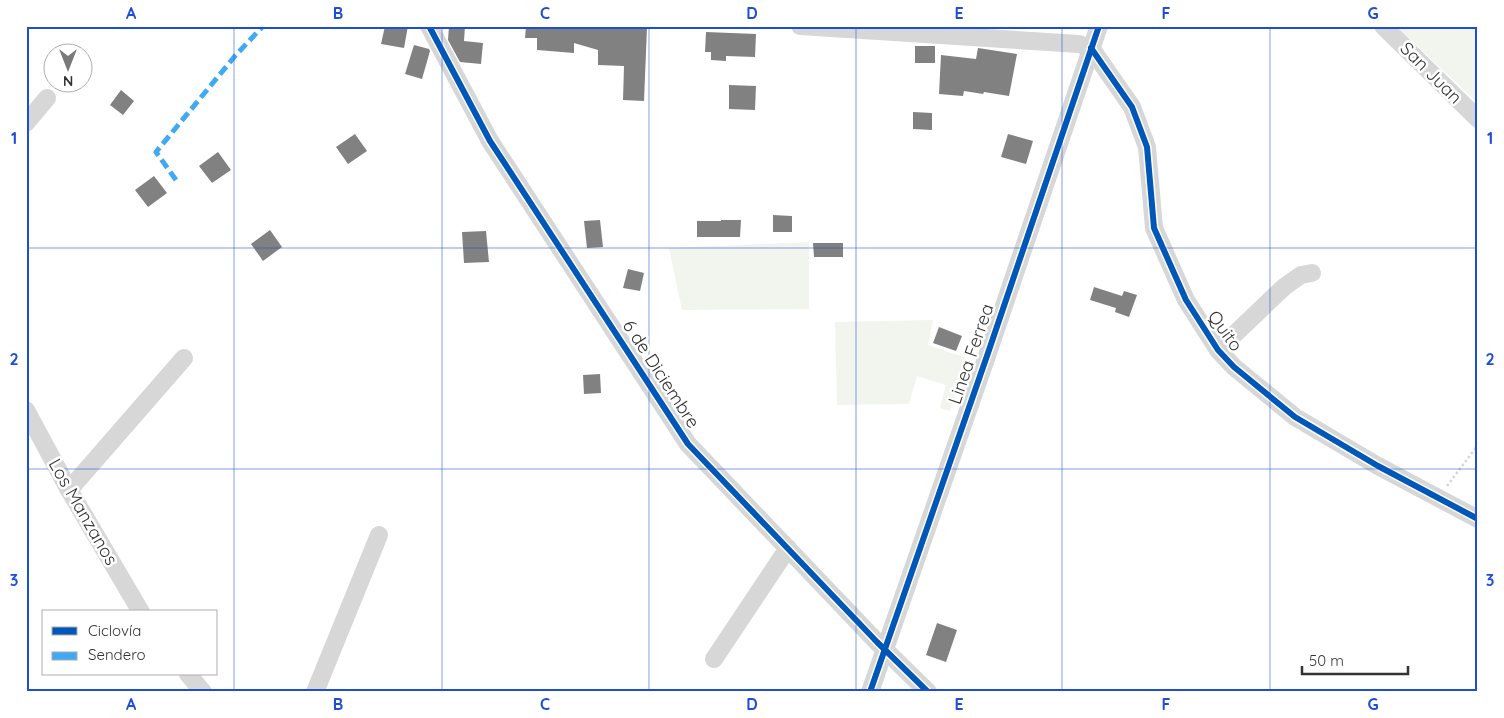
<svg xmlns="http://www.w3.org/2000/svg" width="1504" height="718" font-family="Quicksand,sans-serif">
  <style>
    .green { fill: #f1f5ed }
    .building { fill: #818181 }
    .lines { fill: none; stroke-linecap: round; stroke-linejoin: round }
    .path { stroke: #d6d6d6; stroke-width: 2.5; stroke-dasharray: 2.5 2.5; stroke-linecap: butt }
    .minor { stroke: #d7d7d7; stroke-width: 18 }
    .quiet { stroke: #3fa9f5; stroke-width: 5; stroke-dasharray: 10 5; stroke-linecap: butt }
    .cycleway-casing { stroke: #fff; stroke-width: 9 }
    .cycleway { stroke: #0057b8; stroke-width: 6 }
    .grid { fill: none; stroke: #1d4ed8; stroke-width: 1; stroke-opacity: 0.55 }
    .labels { text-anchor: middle; stroke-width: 5; stroke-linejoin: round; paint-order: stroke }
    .street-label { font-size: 18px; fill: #333; stroke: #fff }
    .neatline { fill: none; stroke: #1d4ed8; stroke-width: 2 }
    .grid-label { font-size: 16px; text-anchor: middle; font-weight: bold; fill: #1d4ed8 }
  </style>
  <rect width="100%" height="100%" fill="#fff"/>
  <!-- green -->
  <g class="green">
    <path d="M 1396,26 L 1478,26 L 1478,103 Z"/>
    <path d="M 809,242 L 809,309 L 682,310 L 669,248 Z"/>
    <path d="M 933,320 L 928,345 L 966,358 L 950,411 L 940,408 L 946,385 L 917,376 L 909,404 L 837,405 L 835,322 Z"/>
  </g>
  <!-- building -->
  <g class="building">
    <path d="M 385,26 L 408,26 L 404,48 L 381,44 Z"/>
    <path d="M 449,26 L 465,26 L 464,41 L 483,43 L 481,64 L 460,62 L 448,40 Z"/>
    <path d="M 526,26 L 575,26 L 575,28 L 626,29 L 627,27 L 647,28 L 644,101 L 623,100 L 624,66 L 598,65 L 598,50 L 574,43 L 574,53 L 537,50 L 537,38 L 525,38 Z"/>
    <path d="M 706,32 L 756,34 L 755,57 L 726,56 L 726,61 L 711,60 L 711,52 L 705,52 Z"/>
    <path d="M 414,45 L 429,49 L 430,51 L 422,79 L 405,74 Z"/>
    <rect x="915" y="46" width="20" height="17"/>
    <path d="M 978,48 L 1017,54 L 1009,96 L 984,92 L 983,94 L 964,91 L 963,96 L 939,94 L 941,55 L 976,59 Z"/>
    <path d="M 729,85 L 756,86 L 755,110 L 729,109 Z"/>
    <path d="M 121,90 L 134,101 L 123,115 L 110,105 Z"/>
    <path d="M 913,112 L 932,113 L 932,130 L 913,129 Z"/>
    <path d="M 355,134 L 367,151 L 348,164 L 336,147 Z"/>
    <path d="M 1008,134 L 1033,141 L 1026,164 L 1001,157 Z"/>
    <path d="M 218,152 L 231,170 L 212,183 L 199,166 Z"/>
    <path d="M 154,176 L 167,193 L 148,207 L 135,190 Z"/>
    <path d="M 773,215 L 792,216 L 792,232 L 773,232 Z"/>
    <path d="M 600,220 L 603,247 L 587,248 L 584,221 Z"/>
    <path d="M 721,220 L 741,220 L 740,237 L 697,237 L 697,221 L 721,221 Z"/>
    <path d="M 270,230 L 282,247 L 263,261 L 251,244 Z"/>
    <path d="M 486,231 L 489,262 L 464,263 L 462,232 Z"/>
    <path d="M 813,243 L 843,243 L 843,257 L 814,257 Z"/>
    <path d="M 628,269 L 644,273 L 640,291 L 623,288 Z"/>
    <path d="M 1094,287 L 1122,296 L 1124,291 L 1137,295 L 1129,317 L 1115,312 L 1116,308 L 1090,300 Z"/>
    <path d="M 939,327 L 962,336 L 956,351 L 933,343 Z"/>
    <path d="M 600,374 L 601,393 L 584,394 L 583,375 Z"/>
    <path d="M 937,623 L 957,630 L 946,662 L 926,655 Z"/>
  </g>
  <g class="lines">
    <!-- path -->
    <path class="path" d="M 1447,486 L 1478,445"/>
    <!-- minor -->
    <g class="minor">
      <path d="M 429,26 L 490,141 L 688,444 L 877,642 L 928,692"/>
      <path d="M 800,26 L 1079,44 L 1091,48"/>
      <path d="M 1383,26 L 1478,119"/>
      <path d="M 1091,48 L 1132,107 L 1147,147 L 1154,228 L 1186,300 L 1218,350 L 1234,367 L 1295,417 L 1378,466 L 1478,519"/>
      <path d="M 26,123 L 47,98"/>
      <path d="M 1218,350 L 1284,287 L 1301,275 L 1312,273"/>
      <path d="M 26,410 L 69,490 L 141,612"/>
      <path d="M 69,490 L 184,358"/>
      <path d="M 714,659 L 788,548"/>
      <path d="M 188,674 L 203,692"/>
      <path d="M 315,692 L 379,535"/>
      <path d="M 870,692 L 988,353 L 1099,26"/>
    </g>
    <!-- quiet -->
    <path class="quiet" d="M 176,180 L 156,152 L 235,56 L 263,26"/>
    <defs>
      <g id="cycleway">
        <path d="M 429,26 L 490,141 L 688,444 L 877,642 L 928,692"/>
        <path d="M 1091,48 L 1132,107 L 1147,147 L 1154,228 L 1186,300 L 1218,350 L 1234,367 L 1295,417 L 1378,466 L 1478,519"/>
        <path d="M 870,692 L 988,353 L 1099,26"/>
      </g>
    </defs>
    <!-- cycleway casing -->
    <use href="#cycleway" class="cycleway-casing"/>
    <!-- cycleway -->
    <use href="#cycleway" class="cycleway"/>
  </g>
  <!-- grid -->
  <path class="grid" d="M 234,26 L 234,692M 442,26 L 442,692M 649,26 L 649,692M 856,26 L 856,692M 1062,26 L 1062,692M 1270,26 L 1270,692M 26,248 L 1478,248M 26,469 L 1478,469"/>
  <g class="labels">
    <!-- street labels -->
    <g class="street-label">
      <text transform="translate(1431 73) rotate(45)" y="6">San Juan</text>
      <text transform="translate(1225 331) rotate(54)" y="6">Quito</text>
      <text transform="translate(971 354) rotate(-71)" y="6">Linea Ferrea</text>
      <text transform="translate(661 374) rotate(57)" y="6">6 de Diciembre</text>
      <text transform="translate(83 512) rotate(60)" y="6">Los Manzanos</text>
    </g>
  </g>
  <!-- border -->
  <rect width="1504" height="718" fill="none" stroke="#ffffff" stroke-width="55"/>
  <!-- legend -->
  <rect x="42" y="610" width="175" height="65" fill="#ffffff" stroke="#adadad"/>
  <rect x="52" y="627" width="25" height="8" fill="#0057b8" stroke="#adadad"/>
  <text x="88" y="636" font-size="15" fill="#333333">Ciclovía</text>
  <rect x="52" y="652" width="25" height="8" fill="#3fa9f5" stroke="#adadad"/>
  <text x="88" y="660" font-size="15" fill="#333333">Sendero</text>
  <!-- north arrow -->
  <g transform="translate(68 68) rotate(180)"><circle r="24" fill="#ffffff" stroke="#adadad"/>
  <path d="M0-4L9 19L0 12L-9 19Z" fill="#7a7a7a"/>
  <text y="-8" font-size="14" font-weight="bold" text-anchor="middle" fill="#333333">N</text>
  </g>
  <!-- scale -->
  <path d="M1302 666v8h106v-8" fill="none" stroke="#333333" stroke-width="2.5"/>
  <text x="1309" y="666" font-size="15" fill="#333333" stroke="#ffffff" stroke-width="4" paint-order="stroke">50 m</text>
  <rect x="28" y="28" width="1448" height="662" class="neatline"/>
  <g class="grid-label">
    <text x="131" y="19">A</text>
    <text x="338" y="19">B</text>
    <text x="545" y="19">C</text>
    <text x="752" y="19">D</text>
    <text x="959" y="19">E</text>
    <text x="1166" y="19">F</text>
    <text x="1373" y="19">G</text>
    <text x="14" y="144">1</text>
    <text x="1490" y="144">1</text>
    <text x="14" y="365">2</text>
    <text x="1490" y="365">2</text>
    <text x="14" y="586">3</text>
    <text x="1490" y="586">3</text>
    <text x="131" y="710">A</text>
    <text x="338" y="710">B</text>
    <text x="545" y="710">C</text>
    <text x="752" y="710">D</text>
    <text x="959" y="710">E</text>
    <text x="1166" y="710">F</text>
    <text x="1373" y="710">G</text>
  </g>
</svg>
